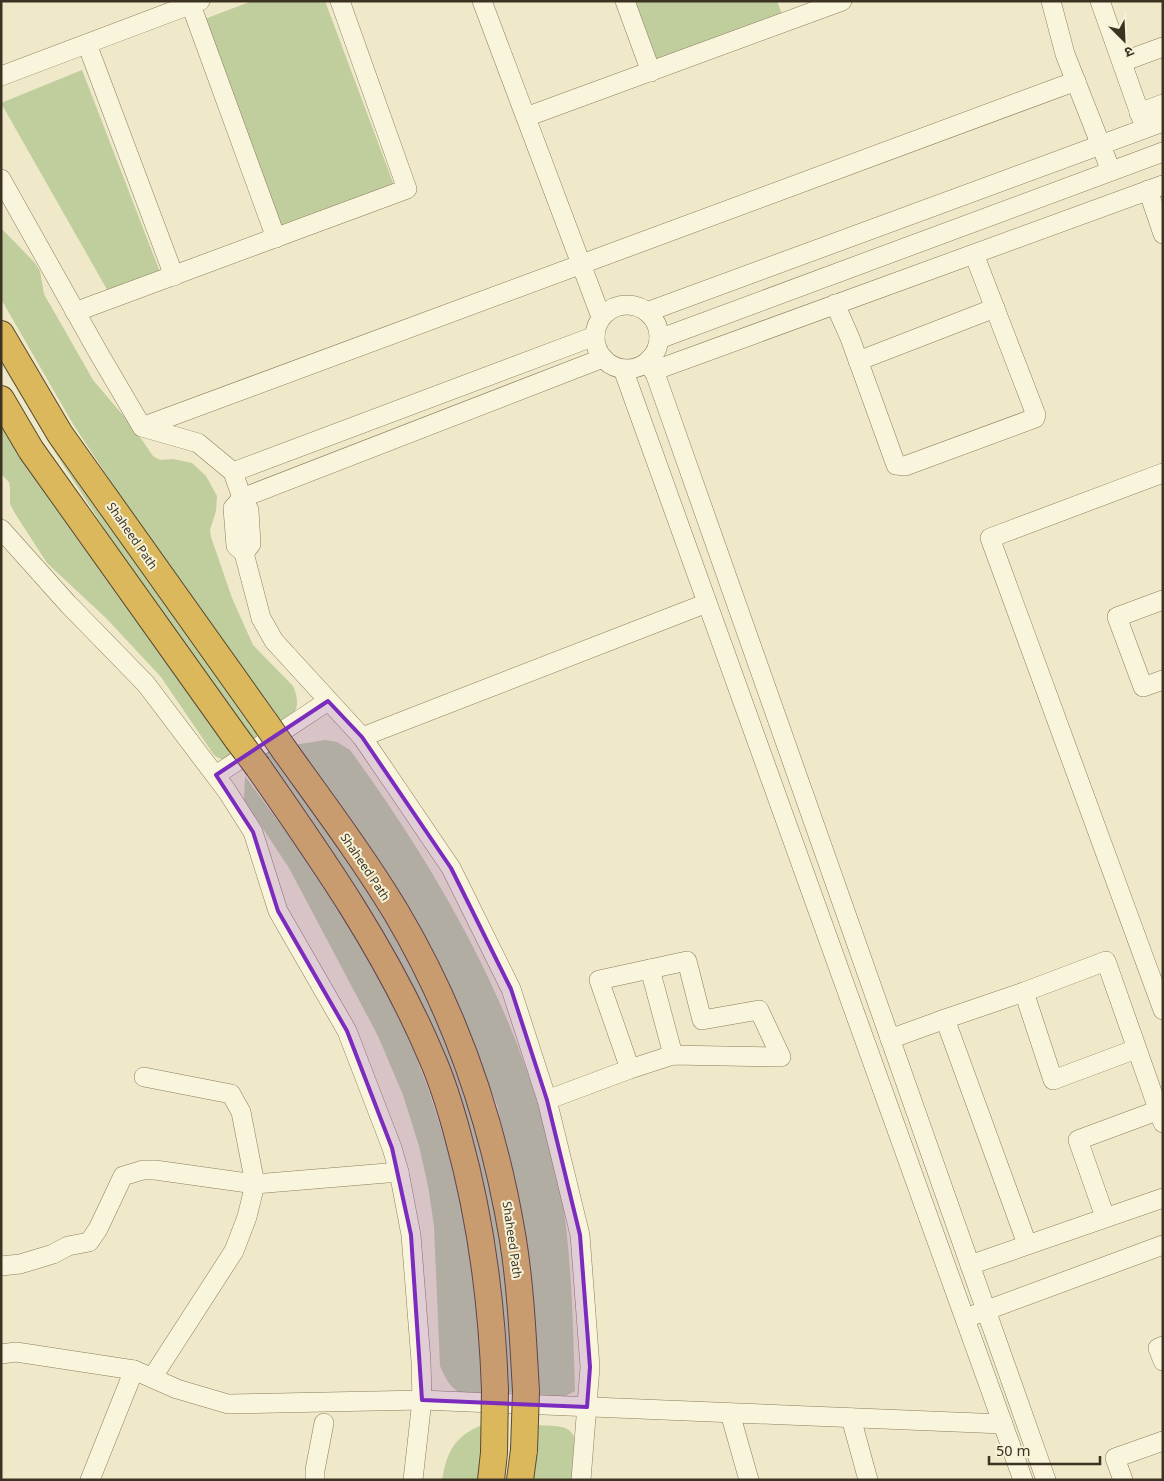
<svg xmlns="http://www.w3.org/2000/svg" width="1164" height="1481" font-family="Georgia,'Noto Sans Devanagari',serif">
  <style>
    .green { fill: #c0cd9c }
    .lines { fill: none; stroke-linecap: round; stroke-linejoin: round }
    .minor-casing { stroke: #8b7d5d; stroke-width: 20 }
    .highway-casing { stroke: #594a31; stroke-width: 28 }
    .minor { stroke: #f9f5dc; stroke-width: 19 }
    .highway { stroke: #dcb85c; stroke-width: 26 }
    .highway-bridge-casing { stroke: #594a31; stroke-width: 28; stroke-linecap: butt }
    .highway-bridge { stroke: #dcb85c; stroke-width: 26 }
    .marked { fill: #7b2cbf; fill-opacity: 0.2; stroke: #7b2cbf; stroke-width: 4; stroke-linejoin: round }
    .labels { text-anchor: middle; stroke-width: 4; stroke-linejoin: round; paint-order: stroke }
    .street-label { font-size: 12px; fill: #3c3221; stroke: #f6f2d8 }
  </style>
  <rect width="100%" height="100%" fill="#efe9c9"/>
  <!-- green -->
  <g class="green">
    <path d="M 252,1 L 325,1 L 395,188 L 278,231 L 202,20 Z"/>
    <path d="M 629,1 L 777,1 L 783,17 L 653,64 Z"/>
    <path d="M 82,70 L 160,272 L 109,293 L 1,103 Z"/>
    <path d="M 1,228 L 35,263 L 40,271 L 44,294 L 93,380 L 133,427 L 153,456 L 160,460 L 173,459 L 192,463 L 206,476 L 217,496 L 216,511 L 210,530 L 211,537 L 232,598 L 253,645 L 293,686 C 302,707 295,713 283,728 L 160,560 L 106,474 L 73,424 L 1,299 Z"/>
    <path d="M 1,340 L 408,948 L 472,1101 L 505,1247 L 516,1392 L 505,1393 L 437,1044 L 51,446 L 1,363 Z"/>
    <path d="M 1,402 L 237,759 C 228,760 222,761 214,755 L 161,677 L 107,619 L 47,563 L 16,515 L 10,504 L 10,488 L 9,482 L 1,474 Z"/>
    <path d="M 325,740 L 337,742 L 350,750 C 433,864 506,989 544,1125 C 551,1147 558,1169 561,1191 C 572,1257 573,1325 575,1391 L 560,1399 L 538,1403 L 528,1246 L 511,1162 L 497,1105 L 483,1072 L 294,745 Z"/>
    <path d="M 245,776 L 317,874 L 387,989 L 404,1026 L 428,1088 L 459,1184 L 480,1289 L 482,1397 C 457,1396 450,1389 440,1366 L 434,1226 L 428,1186 L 419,1146 L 403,1095 L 378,1036 L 289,868 L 244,800 Z"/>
    <path d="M 482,1425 L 480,1480 L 442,1480 C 447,1451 454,1437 482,1425 Z"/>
    <path d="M 537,1425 C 546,1426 557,1425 565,1428 C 583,1434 574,1467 572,1480 L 531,1480 Z"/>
  </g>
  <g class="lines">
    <defs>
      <g id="minor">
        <path d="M 482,1 L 601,317"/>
        <path d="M 625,1 L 651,72"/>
        <path d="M 1051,1 L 1065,54 L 1111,171"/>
        <path d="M 1100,1 L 1145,128"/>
        <path d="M 191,5 L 276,238"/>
        <path d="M 87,44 L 174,276"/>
        <path d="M 1122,62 L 1163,47"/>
        <path d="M 1,76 L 200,1"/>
        <path d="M 1139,113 L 1163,104"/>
        <path d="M 526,117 L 842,1"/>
        <path d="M 1,179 L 98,352 L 142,427 L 198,443 L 233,472 L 242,498 L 249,510 L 251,544 L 244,553"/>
        <path d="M 1148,190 L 1163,234"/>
        <path d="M 835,304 L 850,338 L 896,465 L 905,466 L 1035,418 L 1036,415 L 974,254"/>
        <circle cx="627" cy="337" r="32"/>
        <path d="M 75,312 L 407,189 L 340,1"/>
        <path d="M 647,312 L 1163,122"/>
        <path d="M 659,339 L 1163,152"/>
        <path d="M 650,359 L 1046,1480"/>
        <path d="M 858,361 L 995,308"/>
        <path d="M 623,369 L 1023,1480"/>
        <path d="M 653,371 L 1163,185"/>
        <path d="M 142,427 L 1076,81"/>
        <path d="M 233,472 L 595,336"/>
        <path d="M 1163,473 L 990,538 L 1163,1010"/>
        <path d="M 1,529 L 68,604 L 146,684 L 227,791 L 253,832 L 278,911 L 347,1031 L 392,1148 L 399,1172 L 411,1235 L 421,1361 L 422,1400 L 413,1480"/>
        <path d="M 1163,600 L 1117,617 L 1143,687 L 1163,680"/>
        <path d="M 362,737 L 707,603"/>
        <path d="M 216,775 L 328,701"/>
        <path d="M 650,969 L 673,1055"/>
        <path d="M 1024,992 L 1053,1080 L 1136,1049"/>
        <path d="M 890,1039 L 945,1019"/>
        <path d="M 144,1077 L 231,1094 L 241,1112 L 255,1184 L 247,1217 L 234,1251 L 152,1378"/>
        <path d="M 547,1100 L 630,1069 L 673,1055 L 781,1057 L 759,1010 L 702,1020 L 687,961 L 599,980 L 630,1069"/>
        <path d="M 1105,1217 L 1078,1140 L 1159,1110"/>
        <path d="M 1027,1244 L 945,1019 L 1024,992 L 1106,961 L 1163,1123"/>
        <path d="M 970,1265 L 1163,1198"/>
        <path d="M 1,1266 L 20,1264 L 53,1254 L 68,1246 L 89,1242 L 98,1229 L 123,1176 L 143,1170 L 155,1170 L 255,1184 L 399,1172"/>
        <path d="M 974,1315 L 1163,1245"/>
        <path d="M 1163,1346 L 1158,1348 L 1163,1361"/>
        <path d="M 1,1354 L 16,1352 L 134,1370"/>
        <path d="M 730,1413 L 749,1480"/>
        <path d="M 851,1418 L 868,1480"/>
        <path d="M 90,1480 L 134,1370 L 177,1389 L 228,1404 L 422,1400 L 1003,1424"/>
        <path d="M 315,1480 L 315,1470 L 324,1423"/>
        <path d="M 581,1480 L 590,1367 L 580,1235 L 547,1100 L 511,989 L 451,868 L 392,781 L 362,737 L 274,641 L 261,618 L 244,553 L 236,546 L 233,508 L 242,498 L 603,358"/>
        <path d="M 1123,1480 L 1115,1458 L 1163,1441"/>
      </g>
      <g id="highway">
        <path d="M 1,334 L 60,434 L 265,722"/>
        <path d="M 1,399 L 31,450 L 237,739"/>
        <path d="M 285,751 C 323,804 362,856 396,912 C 456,1013 494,1125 513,1240 C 521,1290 523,1341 526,1391"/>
        <path d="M 258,767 C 323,860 388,953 432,1058 C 443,1083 451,1110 458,1136 C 481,1219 492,1304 495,1390"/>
        <path d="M 491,1480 L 494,1453"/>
        <path d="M 520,1480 L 524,1450"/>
      </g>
    </defs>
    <!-- minor casing -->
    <use href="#minor" class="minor-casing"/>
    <!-- highway casing -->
    <use href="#highway" class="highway-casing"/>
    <!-- minor -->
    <use href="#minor" class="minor"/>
    <!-- highway -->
    <use href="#highway" class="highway"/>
    <defs>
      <g id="highway-bridge">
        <path d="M 265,722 L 285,751"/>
        <path d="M 237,739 L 258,767"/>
        <path d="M 524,1450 L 526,1391"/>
        <path d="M 494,1453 L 495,1390"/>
      </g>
    </defs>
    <!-- highway-bridge casing -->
    <use href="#highway-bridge" class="highway-bridge-casing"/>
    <!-- highway-bridge -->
    <use href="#highway-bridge" class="highway-bridge"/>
  </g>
  <!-- marked area -->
  <path class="marked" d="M 328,701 L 362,737 L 451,868 L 511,989 L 547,1100 L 580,1235 L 590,1367 L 587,1407 L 422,1400 L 411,1235 L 392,1148 L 347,1031 L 278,911 L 253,832 L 216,775 Z"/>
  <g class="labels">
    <!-- street labels -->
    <g class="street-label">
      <text transform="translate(132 536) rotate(55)" y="4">Shaheed Path</text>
      <text transform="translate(365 867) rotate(56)" y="4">Shaheed Path</text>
      <text transform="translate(512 1240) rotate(82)" y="4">Shaheed Path</text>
    </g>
  </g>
  <!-- border -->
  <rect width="1164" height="1481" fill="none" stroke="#3c3221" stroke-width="5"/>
  <!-- north arrow -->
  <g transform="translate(1124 40) rotate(156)" stroke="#f6f2d8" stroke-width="4" paint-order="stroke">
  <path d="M0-4L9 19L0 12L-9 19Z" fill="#3c3221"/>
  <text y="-8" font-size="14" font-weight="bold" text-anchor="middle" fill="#3c3221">उ</text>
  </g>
  <!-- scale -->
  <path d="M989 1456v8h111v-8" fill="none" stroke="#3c3221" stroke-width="2.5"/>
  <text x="996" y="1456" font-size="15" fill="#3c3221" stroke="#f6f2d8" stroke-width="4" paint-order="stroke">50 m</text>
</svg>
